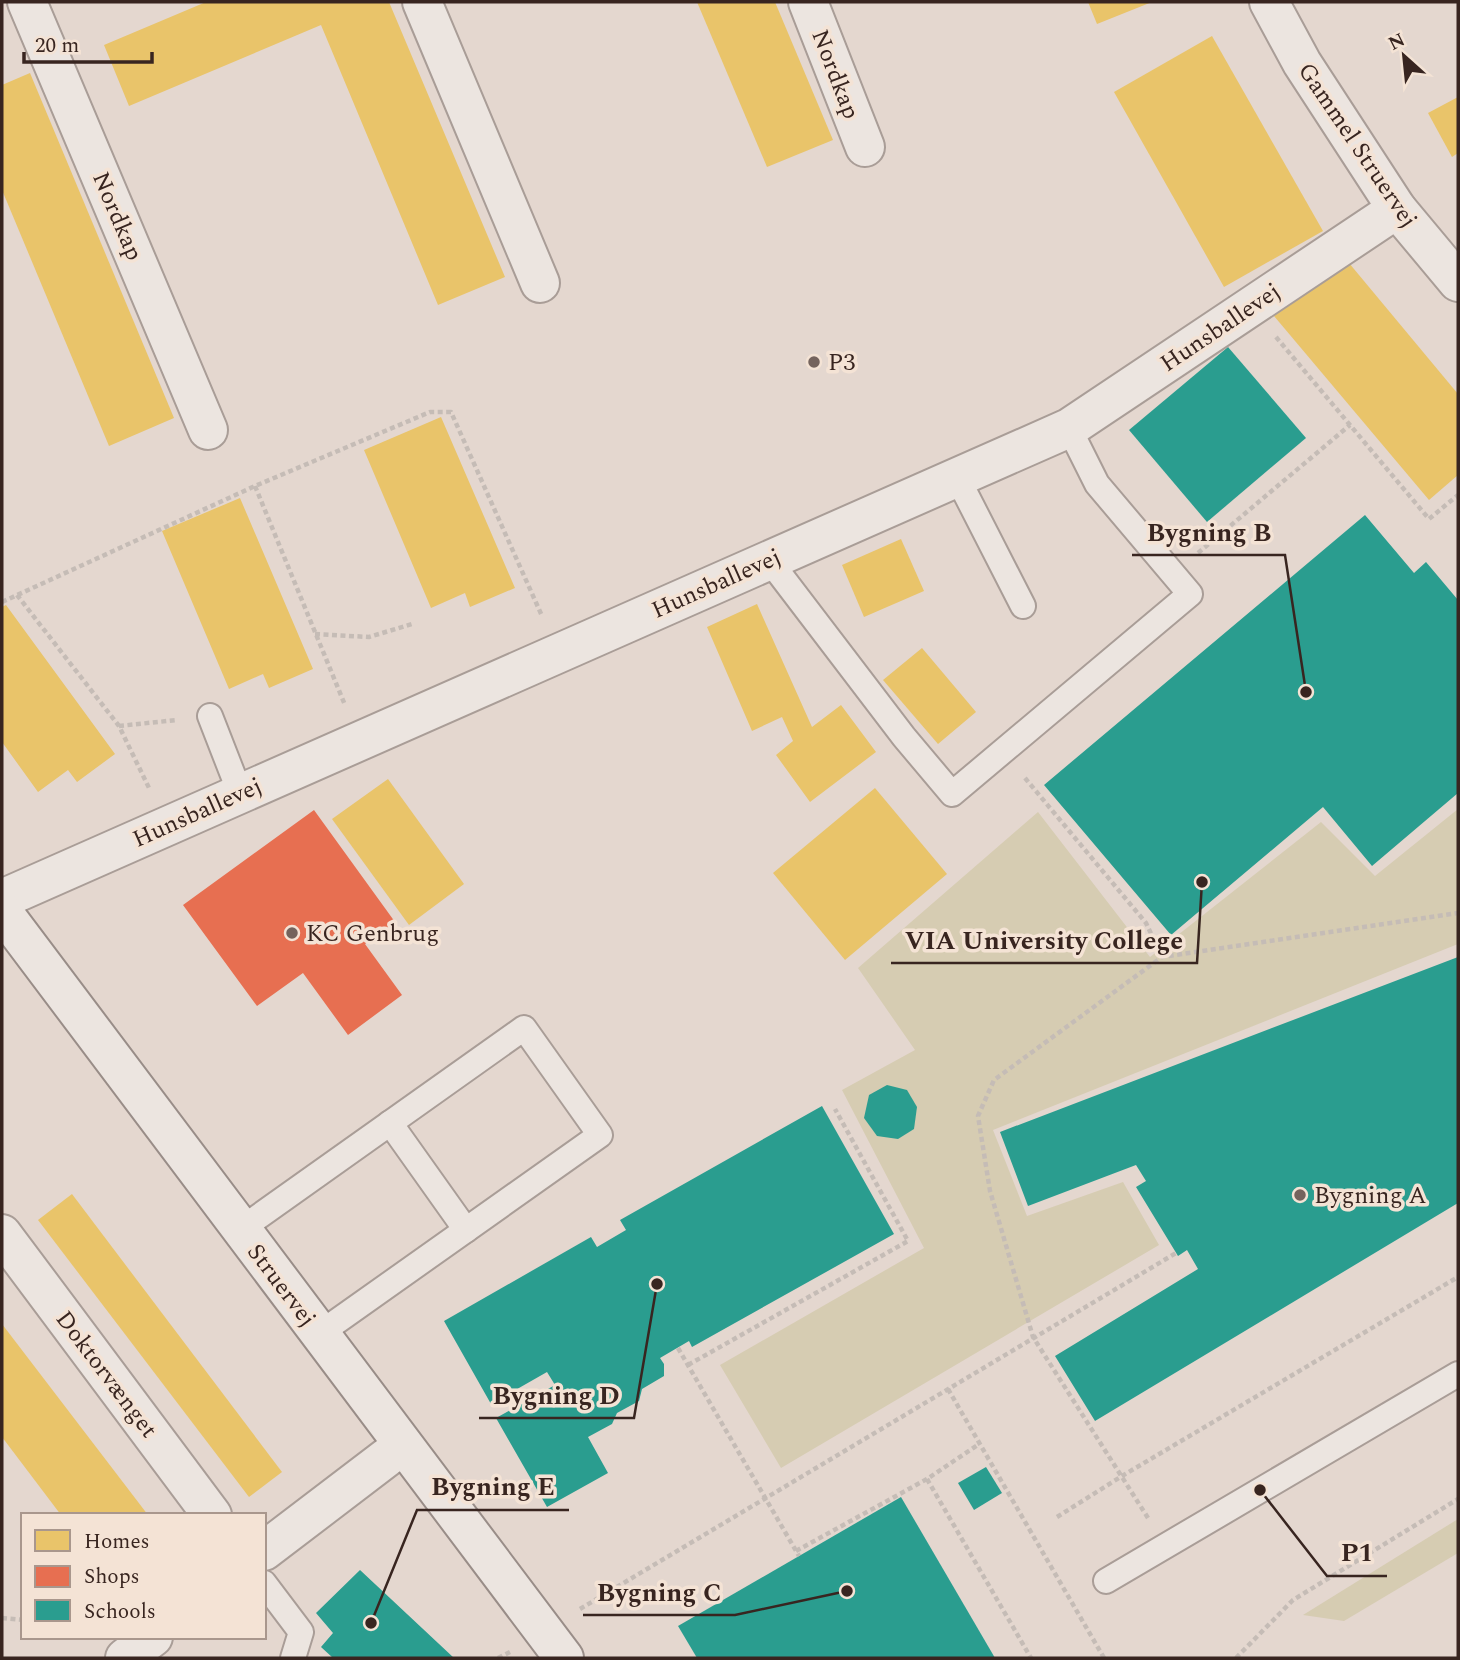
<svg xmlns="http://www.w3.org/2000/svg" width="1460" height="1660" font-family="Spectral,serif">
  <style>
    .green { fill: #d6ccb2 }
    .homes { fill: #e9c46a }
    .shops { fill: #e76f51 }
    .schools { fill: #2a9d8f }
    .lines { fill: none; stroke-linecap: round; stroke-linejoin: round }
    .lane-casing { stroke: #a99d97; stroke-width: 28 }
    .street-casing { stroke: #a99d97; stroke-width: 42 }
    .secondary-casing { stroke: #998d88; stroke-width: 42 }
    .path { stroke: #c5bcb6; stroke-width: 4.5; stroke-dasharray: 5 3.5; stroke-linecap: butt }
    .lane { stroke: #ece5e0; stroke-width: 24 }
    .street { stroke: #ece5e0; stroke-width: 38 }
    .secondary { stroke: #ece5e0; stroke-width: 38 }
    .poi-dot { fill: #74635d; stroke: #f4e3d5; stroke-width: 2.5 }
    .labels { text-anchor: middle; stroke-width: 7; stroke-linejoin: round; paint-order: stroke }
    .street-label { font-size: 24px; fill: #382520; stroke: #f4e3d5 }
    .poi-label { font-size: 24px; fill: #382520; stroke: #f4e3d5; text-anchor: start }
    .leader { fill: none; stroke: #382520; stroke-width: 2.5 }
    .callout-dot { fill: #382520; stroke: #f4e3d5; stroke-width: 2.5 }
    .callout-label { font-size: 26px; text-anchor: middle; font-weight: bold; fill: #382520; stroke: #f4e3d5; stroke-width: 7; stroke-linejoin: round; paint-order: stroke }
  </style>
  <rect width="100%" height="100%" fill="#e4d7cf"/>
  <!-- green -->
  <g class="green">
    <path d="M 1458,809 L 1458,944 L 993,1130 L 1027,1216 L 1123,1182 L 1159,1245 L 781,1468 L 720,1365 L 924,1248 L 842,1090 L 915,1050 L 858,968 L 1038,812 L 1150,957 L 1321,822 L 1375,876 Z"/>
    <path d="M 1458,1519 L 1458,1553 L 1344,1621 L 1303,1615 Z"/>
  </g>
  <!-- homes -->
  <g class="homes">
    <path d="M 206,2 L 389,2 L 505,277 L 438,305 L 321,25 L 129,106 L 104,45 Z"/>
    <path d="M 697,2 L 775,2 L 833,140 L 767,167 Z"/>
    <path d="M 1088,2 L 1152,2 L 1097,24 Z"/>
    <path d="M 1212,36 L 1323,231 L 1224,287 L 1114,92 Z"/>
    <path d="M 30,73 L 174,418 L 109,446 L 2,190 L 2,85 Z"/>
    <path d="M 1458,97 L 1458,153 L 1452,157 L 1428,113 Z"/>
    <path d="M 1344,257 L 1458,394 L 1458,475 L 1429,500 L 1274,316 Z"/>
    <path d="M 441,417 L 515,588 L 470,607 L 465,593 L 431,608 L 364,450 Z"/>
    <path d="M 240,498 L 313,669 L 269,688 L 263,674 L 229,689 L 162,531 Z"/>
    <path d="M 901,539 L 924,591 L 864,617 L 842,565 Z"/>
    <path d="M 757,604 L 812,727 L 841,705 L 876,752 L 810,802 L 776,755 L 793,741 L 782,717 L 752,731 L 707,627 Z"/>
    <path d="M 6,605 L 115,754 L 77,782 L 68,770 L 38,792 L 2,742 L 2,607 Z"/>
    <path d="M 922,648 L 976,712 L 938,744 L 883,680 Z"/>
    <path d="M 388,779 L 464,884 L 409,925 L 332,819 Z"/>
    <path d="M 875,788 L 947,874 L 845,960 L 773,873 Z"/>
    <path d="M 72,1194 L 282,1472 L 249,1497 L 38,1220 Z"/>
    <path d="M 2,1324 L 148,1515 L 61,1515 L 2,1437 Z"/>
  </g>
  <!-- shops -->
  <path class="shops" d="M 314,810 L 395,922 L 365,944 L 402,995 L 348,1035 L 303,973 L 257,1006 L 183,905 Z"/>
  <!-- schools -->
  <g class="schools">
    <path d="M 1228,347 L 1306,438 L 1207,522 L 1129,430 Z"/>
    <path d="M 1365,515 L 1414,573 L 1426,562 L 1458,600 L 1458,793 L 1372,866 L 1323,807 L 1171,935 L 1044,785 Z"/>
    <path d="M 1458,957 L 1458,1203 L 1095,1421 L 1055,1356 L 1198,1269 L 1187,1250 L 1178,1256 L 1136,1187 L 1146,1181 L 1136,1165 L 1028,1206 L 1000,1132 Z"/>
    <path d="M 887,1085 L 907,1090 L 917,1107 L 914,1129 L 898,1139 L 877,1136 L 864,1118 L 869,1095 Z"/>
    <path d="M 822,1106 L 894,1234 L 692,1347 L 689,1341 L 660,1358 L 664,1364 L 664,1376 L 642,1389 L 639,1401 L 617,1413 L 612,1424 L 588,1437 L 608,1473 L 547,1507 L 496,1418 L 555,1385 L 547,1372 L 491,1404 L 444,1321 L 591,1237 L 597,1247 L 626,1230 L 620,1220 Z"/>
    <path d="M 986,1467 L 1002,1493 L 974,1510 L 958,1483 Z"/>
    <path d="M 901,1497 L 995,1658 L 697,1658 L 678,1626 Z"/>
    <path d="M 360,1570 L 454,1658 L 333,1658 L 321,1647 L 333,1633 L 316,1613 Z"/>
  </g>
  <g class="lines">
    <defs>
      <g id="lane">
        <path d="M 957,477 L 1023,606"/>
        <path d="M 769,560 L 904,737 L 952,794 L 1190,594 L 1097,484 L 1069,428"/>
        <path d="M 210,716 L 240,793"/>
        <path d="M 390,1123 L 466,1230"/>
        <path d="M 241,1229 L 524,1028 L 600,1135 L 319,1334"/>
        <path d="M 1106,1581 L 1458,1374"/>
        <path d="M 264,1583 L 301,1632 L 293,1658"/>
      </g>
      <g id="street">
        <path d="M 27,2 L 208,430"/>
        <path d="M 422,2 L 540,283"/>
        <path d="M 808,2 L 865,147"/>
        <path d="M 1269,2 L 1302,63 L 1397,209 L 1458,282"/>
        <path d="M 2,899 L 1069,428 L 1397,209"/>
        <path d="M 2,1234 L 212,1515"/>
        <path d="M 264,1551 L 403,1445"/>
        <path d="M 125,1658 L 153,1637"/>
      </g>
      <path id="secondary" d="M 2,911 L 564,1658"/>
    </defs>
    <!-- lane casing -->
    <use href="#lane" class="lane-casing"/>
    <!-- street casing -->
    <use href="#street" class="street-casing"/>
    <!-- secondary casing -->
    <use href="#secondary" class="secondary-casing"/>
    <!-- path -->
    <g class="path">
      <path d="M 1276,337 L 1429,519 L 1458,495"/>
      <path d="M 255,486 L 345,705"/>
      <path d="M 1198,553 L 1350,425"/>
      <path d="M 17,595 L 119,726 L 150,790"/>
      <path d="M 2,602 L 255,486 L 430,412 L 451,412 L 542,616"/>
      <path d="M 315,634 L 369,637 L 412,624"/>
      <path d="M 119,726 L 177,720"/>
      <path d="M 1025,778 L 1146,923 L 1162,957"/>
      <path d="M 678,1348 L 799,1556"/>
      <path d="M 688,1365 L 908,1241 L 835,1109"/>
      <path d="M 948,1389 L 1104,1658"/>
      <path d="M 927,1479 L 1031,1658"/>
      <path d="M 1057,1517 L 1122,1476 L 1458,1277"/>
      <path d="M 1148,1518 L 1033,1337 L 990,1191 L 978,1116 L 994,1080 L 1162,957 L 1458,913"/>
      <path d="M 796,1551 L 927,1479 L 979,1444"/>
      <path d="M 580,1609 L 1176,1253"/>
      <path d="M 2,1618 L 23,1620"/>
      <path d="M 498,1658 L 510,1652"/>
      <path d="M 1236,1658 L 1293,1600 L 1458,1499"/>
    </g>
    <!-- lane -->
    <use href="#lane" class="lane"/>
    <!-- street -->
    <use href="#street" class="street"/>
    <!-- secondary -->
    <use href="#secondary" class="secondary"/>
  </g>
  <!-- markers -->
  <g class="poi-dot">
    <circle cx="814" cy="362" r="7"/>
    <circle cx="292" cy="933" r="7"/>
    <circle cx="1300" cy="1195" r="7"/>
  </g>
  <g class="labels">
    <!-- street labels -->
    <g class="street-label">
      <text transform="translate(836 74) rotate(69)" y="8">Nordkap</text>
      <text transform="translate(1358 145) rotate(56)" y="8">Gammel Struervej</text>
      <text transform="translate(118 216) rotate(67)" y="8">Nordkap</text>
      <text transform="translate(1220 327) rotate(-34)" y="8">Hunsballevej</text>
      <text transform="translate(716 583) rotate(-24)" y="8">Hunsballevej</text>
      <text transform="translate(197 812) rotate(-24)" y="8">Hunsballevej</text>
      <text transform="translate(282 1285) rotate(53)" y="8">Struervej</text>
      <text transform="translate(107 1374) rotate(53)" y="8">Doktorvænget</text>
    </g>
    <!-- poi labels -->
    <g class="poi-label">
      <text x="828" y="370">P3</text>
      <text x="306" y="941">KC Genbrug</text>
      <text x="1314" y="1203">Bygning A</text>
    </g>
  </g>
  <!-- callouts -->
  <path class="leader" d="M1306 692L1285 555H1132M1202 882L1197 963H891M657 1284L634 1418H479M371 1623L417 1510H569M1260 1490L1327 1576H1387M847 1591L735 1615H583"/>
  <g class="callout-dot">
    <circle cx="1306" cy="692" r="7"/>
    <circle cx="1202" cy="882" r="7"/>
    <circle cx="657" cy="1284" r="7"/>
    <circle cx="371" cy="1623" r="7"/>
    <circle cx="1260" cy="1490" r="7"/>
    <circle cx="847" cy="1591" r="7"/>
  </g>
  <g class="callout-label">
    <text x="1209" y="541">Bygning B</text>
    <text x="1044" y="949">VIA University College</text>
    <text x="556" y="1404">Bygning D</text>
    <text x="493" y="1495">Bygning E</text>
    <text x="1357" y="1561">P1</text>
    <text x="659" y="1601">Bygning C</text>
  </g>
  <!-- border -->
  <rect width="1460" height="1660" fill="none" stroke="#382520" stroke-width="7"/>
  <!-- legend -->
  <rect x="21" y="1513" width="245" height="126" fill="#f4e3d5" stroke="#a9978d" stroke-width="2"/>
  <rect x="35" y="1530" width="35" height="21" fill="#e9c46a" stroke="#a9978d" stroke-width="2"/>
  <text x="84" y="1548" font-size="21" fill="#382520">Homes</text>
  <rect x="35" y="1566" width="35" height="21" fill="#e76f51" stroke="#a9978d" stroke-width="2"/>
  <text x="84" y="1583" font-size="21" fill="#382520">Shops</text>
  <rect x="35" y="1600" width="35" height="21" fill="#2a9d8f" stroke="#a9978d" stroke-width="2"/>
  <text x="84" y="1618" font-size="21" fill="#382520">Schools</text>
  <!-- north arrow -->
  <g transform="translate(1404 56) rotate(333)" stroke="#f4e3d5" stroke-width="5" paint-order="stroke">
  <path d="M0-5L12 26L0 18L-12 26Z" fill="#382520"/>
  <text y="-10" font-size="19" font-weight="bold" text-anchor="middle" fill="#382520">N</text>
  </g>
  <!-- scale -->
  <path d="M24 52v10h128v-10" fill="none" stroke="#382520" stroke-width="3.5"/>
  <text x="35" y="52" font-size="21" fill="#382520" stroke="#f4e3d5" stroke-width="5" paint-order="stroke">20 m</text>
</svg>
